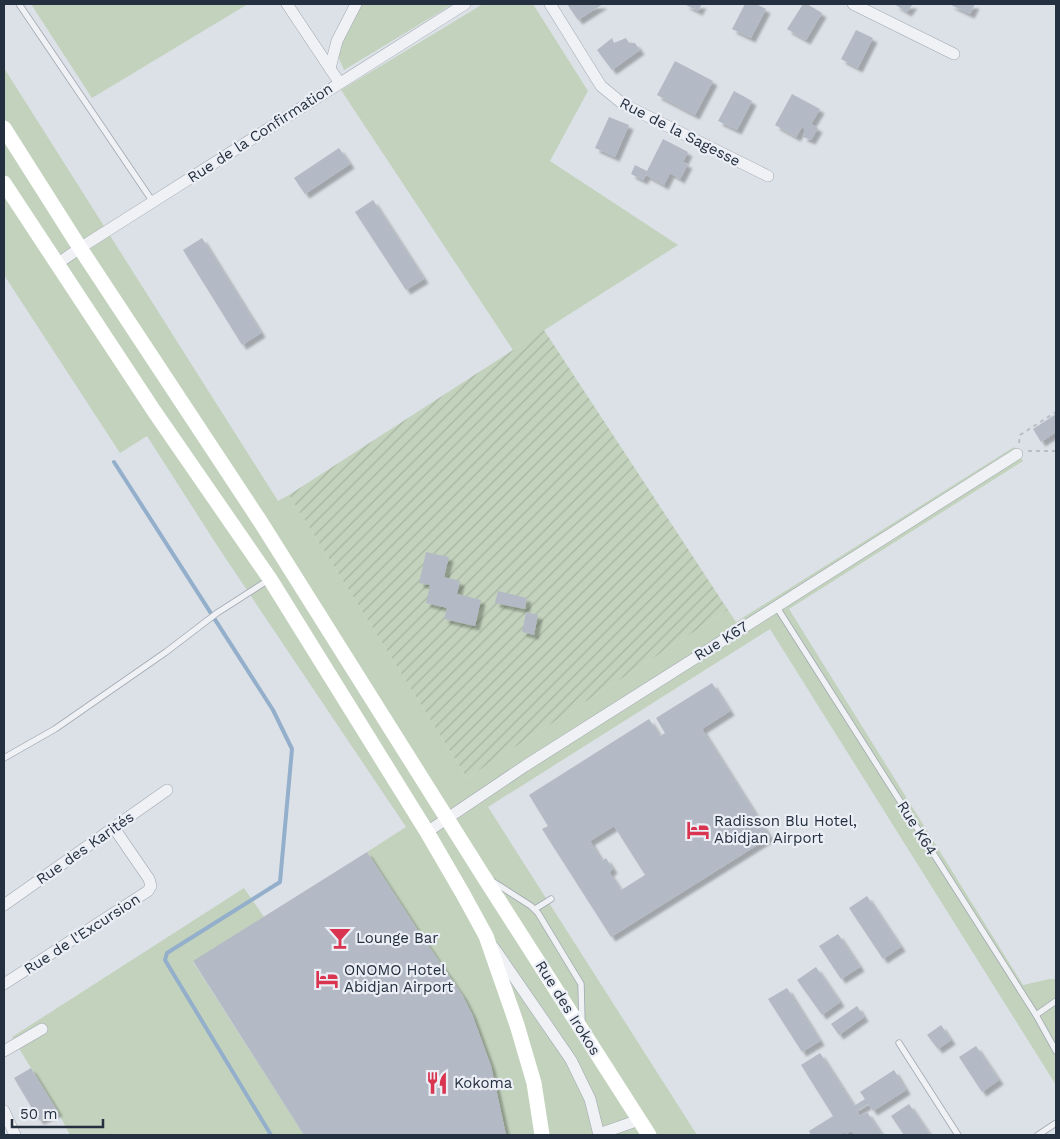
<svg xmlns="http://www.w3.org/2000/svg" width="1060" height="1139" font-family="'Work Sans',sans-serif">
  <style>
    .grass { fill: #c2d2bc }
    .garden { fill: url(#garden-furrows) }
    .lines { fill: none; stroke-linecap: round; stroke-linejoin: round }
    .stream { stroke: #93afcb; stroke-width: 4 }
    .building { fill: #b3bac5; fill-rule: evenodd; filter: url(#shadow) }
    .lane-casing { stroke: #a1a8b1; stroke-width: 7 }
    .street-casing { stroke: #a1a8b1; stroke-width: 12 }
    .path { stroke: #babfc6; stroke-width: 2; stroke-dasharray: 4 4; stroke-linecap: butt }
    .lane { stroke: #eff1f5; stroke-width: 5.5 }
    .street { stroke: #eff1f5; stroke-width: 11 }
    .secondary { stroke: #fff; stroke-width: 15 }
    .labels { text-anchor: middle; stroke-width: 4.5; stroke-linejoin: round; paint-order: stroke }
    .street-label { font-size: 15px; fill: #242f3f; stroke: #ebeff5 }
    .poi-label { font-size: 15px; fill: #242f3f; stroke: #ebeff5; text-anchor: start }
  </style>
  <defs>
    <pattern id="garden-furrows" width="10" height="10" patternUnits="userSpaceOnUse" patternTransform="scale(1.25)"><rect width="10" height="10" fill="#c2d2bc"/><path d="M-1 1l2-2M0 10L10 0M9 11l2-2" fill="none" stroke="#a7b5a3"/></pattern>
    <filter id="shadow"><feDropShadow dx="4.5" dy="4.5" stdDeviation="1" flood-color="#0004"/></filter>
  </defs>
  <rect width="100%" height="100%" fill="#dce1e7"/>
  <!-- grass -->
  <g class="grass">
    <path d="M 31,4 L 248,4 L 92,98 Z"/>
    <path d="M 361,4 L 453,4 L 344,70 L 338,56 L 341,43 Z"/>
    <path d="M 483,4 L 533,4 L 588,91 L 550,161 L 678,245 L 513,350 L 341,90 Z"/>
    <path d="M 4,68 L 278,501 L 289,495 L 467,778 L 728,610 L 736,622 L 1014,447 L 1023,461 L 789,609 L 1023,985 L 1050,979 L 1056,979 L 1056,1085 L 770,629 L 488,807 L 697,1135 L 506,1135 L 491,1066 L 472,1014 L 367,852 L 406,827 L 220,550 L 147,436 L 120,453 L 4,275 Z"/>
    <path d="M 244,888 L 264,917 L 193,962 L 304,1135 L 70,1135 L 58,1112 L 12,1037 Z"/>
  </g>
  <!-- garden -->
  <path class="garden" d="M 544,330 L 728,610 L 467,778 L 289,495 Z"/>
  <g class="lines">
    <!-- stream -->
    <path class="stream" d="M 114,462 L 273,710 L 292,749 L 280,882 L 167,953 L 165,960 L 271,1135"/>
  </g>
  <!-- building -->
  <g class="building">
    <path d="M 567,4 L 603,4 L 578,20 Z"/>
    <path d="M 684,4 L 702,4 L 698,11 Z"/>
    <path d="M 745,4 L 756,4 L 766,9 L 751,38 L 732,29 Z"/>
    <path d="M 803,4 L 807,4 L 822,13 L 806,40 L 787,29 Z"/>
    <path d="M 894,4 L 913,4 L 907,12 Z"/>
    <path d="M 949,4 L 975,4 L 970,14 Z"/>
    <path d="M 856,30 L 873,38 L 858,68 L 841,59 Z"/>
    <path d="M 612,38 L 614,43 L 626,38 L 629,43 L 635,43 L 640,50 L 612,70 L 597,50 Z"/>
    <path d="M 675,61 L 713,81 L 695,115 L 657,95 Z"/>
    <path d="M 734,91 L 752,101 L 737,130 L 718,121 Z"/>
    <path d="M 792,94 L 820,109 L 811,124 L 818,128 L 811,140 L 803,137 L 805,129 L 802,127 L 796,137 L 775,125 Z"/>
    <path d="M 609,117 L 629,125 L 615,157 L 595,148 Z"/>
    <path d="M 663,139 L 688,152 L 683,162 L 688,164 L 680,179 L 670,173 L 664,185 L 646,175 L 643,180 L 631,174 L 635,165 L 647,171 Z"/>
    <path d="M 339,148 L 350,164 L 305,194 L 294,178 Z"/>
    <path d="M 373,200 L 424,279 L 406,290 L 355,212 Z"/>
    <path d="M 202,238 L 261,333 L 242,345 L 183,250 Z"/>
    <path d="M 1056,414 L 1056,432 L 1041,442 L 1033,429 Z"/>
    <path d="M 426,552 L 449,557 L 444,577 L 460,581 L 457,594 L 481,600 L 475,626 L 444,619 L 447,608 L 426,603 L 430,585 L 419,583 Z"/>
    <path d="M 498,591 L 527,598 L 525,609 L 495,603 Z"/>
    <path d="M 526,612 L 538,615 L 534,635 L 522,632 Z"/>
    <path d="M 712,683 L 730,711 L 702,729 L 770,837 L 611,937 L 542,829 L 548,826 L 529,795 L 649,719 L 660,736 L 665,733 L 656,718 ZM 614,826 L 645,875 L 621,890 L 609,872 L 613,869 L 606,858 L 602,861 L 590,841 Z"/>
    <path d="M 367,852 L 417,929 L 463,996 L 472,1014 L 491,1066 L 506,1135 L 304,1135 L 193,961 Z"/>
    <path d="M 867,896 L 901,947 L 883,959 L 849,908 Z"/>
    <path d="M 838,934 L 860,967 L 841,979 L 819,946 Z"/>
    <path d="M 816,967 L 840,1002 L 822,1015 L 797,980 Z"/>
    <path d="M 787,988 L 820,1041 L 802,1052 L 768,999 Z"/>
    <path d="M 857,1006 L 864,1017 L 839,1035 L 831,1024 Z"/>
    <path d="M 941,1025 L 951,1040 L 938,1049 L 927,1035 Z"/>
    <path d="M 976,1046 L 999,1080 L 982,1092 L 959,1057 Z"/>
    <path d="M 820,1053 L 854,1106 L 865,1099 L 860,1092 L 894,1070 L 906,1090 L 873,1111 L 868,1104 L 857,1111 L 860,1116 L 867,1112 L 882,1135 L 855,1135 L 852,1131 L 846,1134 L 845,1132 L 840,1135 L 811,1135 L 809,1131 L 833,1116 L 801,1065 Z"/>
    <path d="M 31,1068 L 58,1112 L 39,1120 L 14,1078 Z"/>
    <path d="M 909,1104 L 930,1135 L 904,1135 L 891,1116 Z"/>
  </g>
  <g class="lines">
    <defs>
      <g id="lane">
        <path d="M 19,4 L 153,202"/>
        <path d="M 776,606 L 1036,1015 L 1056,1051"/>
        <path d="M 4,758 L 55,729 L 166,652 L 217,613 L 270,579"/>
        <path d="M 492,881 L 531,906 L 538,913 L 581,984 L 582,1023"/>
        <path d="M 535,909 L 551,899"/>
        <path d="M 1036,1015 L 1056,1001"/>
        <path d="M 899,1043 L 958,1135"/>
        <path d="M 1038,1135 L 1056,1123"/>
      </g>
      <g id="street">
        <path d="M 287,4 L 339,82"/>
        <path d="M 550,4 L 601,86 L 623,104 L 768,176"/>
        <path d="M 853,4 L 954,54"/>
        <path d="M 330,68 L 337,41 L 356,4"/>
        <path d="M 57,264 L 80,248 L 465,4"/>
        <path d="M 427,832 L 525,766 L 1017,454"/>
        <path d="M 4,905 L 167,790"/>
        <path d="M 494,948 L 571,1060 L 590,1099 L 599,1135"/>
        <path d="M 4,984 L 148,891 L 151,886 L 149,879 L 114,828"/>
        <path d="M 4,1051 L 42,1029"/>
        <path d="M 4,1111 L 15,1135"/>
        <path d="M 599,1134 L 639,1120"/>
      </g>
    </defs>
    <!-- lane casing -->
    <use href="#lane" class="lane-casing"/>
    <!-- street casing -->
    <use href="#street" class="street-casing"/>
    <!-- path -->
    <g class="path">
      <path d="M 1019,443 L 1020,435 L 1056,412"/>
      <path d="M 1028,451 L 1056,451"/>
    </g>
    <!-- lane -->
    <use href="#lane" class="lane"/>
    <!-- street -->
    <use href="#street" class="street"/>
    <!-- secondary -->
    <g class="secondary">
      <path d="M 4,128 L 80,248 L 260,521 L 482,874 L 649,1135"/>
      <path d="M 4,183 L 154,411 L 270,579 L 427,832 L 463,894 L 486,936 L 517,1025 L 534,1083 L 542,1135"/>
    </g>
  </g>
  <!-- icons -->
  <defs>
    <symbol id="hotel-bare" viewBox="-9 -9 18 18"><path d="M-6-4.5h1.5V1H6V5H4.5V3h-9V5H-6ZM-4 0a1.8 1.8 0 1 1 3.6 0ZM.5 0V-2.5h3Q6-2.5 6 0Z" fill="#d93450" stroke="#ebeff5" stroke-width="2.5" paint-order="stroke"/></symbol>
    <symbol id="bar-bare" viewBox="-9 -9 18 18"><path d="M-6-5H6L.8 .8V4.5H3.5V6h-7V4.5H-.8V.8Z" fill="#d93450" stroke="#ebeff5" stroke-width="2.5" paint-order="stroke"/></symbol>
    <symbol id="restaurant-bare" viewBox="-9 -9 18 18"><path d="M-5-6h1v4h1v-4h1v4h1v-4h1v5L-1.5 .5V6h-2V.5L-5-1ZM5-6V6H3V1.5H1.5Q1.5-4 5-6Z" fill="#d93450" stroke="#ebeff5" stroke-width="2.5" paint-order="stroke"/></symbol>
  </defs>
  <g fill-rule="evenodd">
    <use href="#hotel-bare" x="682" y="814" width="32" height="32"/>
    <use href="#bar-bare" x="324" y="922" width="32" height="32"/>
    <use href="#hotel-bare" x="311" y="963" width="32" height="32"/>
    <use href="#restaurant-bare" x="421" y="1067" width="32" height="32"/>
  </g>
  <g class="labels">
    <!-- street labels -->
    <g class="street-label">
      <text transform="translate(680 132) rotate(27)" y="5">Rue de la Sagesse</text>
      <text transform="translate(260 133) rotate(-33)" y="5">Rue de la Confirmation</text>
      <text transform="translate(721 641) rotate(-32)" y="5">Rue K67</text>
      <text transform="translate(917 828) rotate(58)" y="5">Rue K64</text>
      <text transform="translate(85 848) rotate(-35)" y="5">Rue des Karités</text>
      <text transform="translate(82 934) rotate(-33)" y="5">Rue de l'Excursion</text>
      <text transform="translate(568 1008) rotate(58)" y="5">Rue des Irokos</text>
    </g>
    <!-- poi labels -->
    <g class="poi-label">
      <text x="714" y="826">Radisson Blu Hotel,<tspan x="714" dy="17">Abidjan Airport</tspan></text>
      <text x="356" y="943">Lounge Bar</text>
      <text x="344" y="975">ONOMO Hotel<tspan x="344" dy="17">Abidjan Airport</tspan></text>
      <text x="454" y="1088">Kokoma</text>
    </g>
  </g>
  <!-- border -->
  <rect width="1060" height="1139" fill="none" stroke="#242f3f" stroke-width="10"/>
  <!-- scale -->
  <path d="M12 1119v8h91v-8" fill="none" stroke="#242f3f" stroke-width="2.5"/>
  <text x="20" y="1119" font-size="15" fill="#242f3f" stroke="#ebeff5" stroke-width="4" paint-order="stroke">50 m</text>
</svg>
